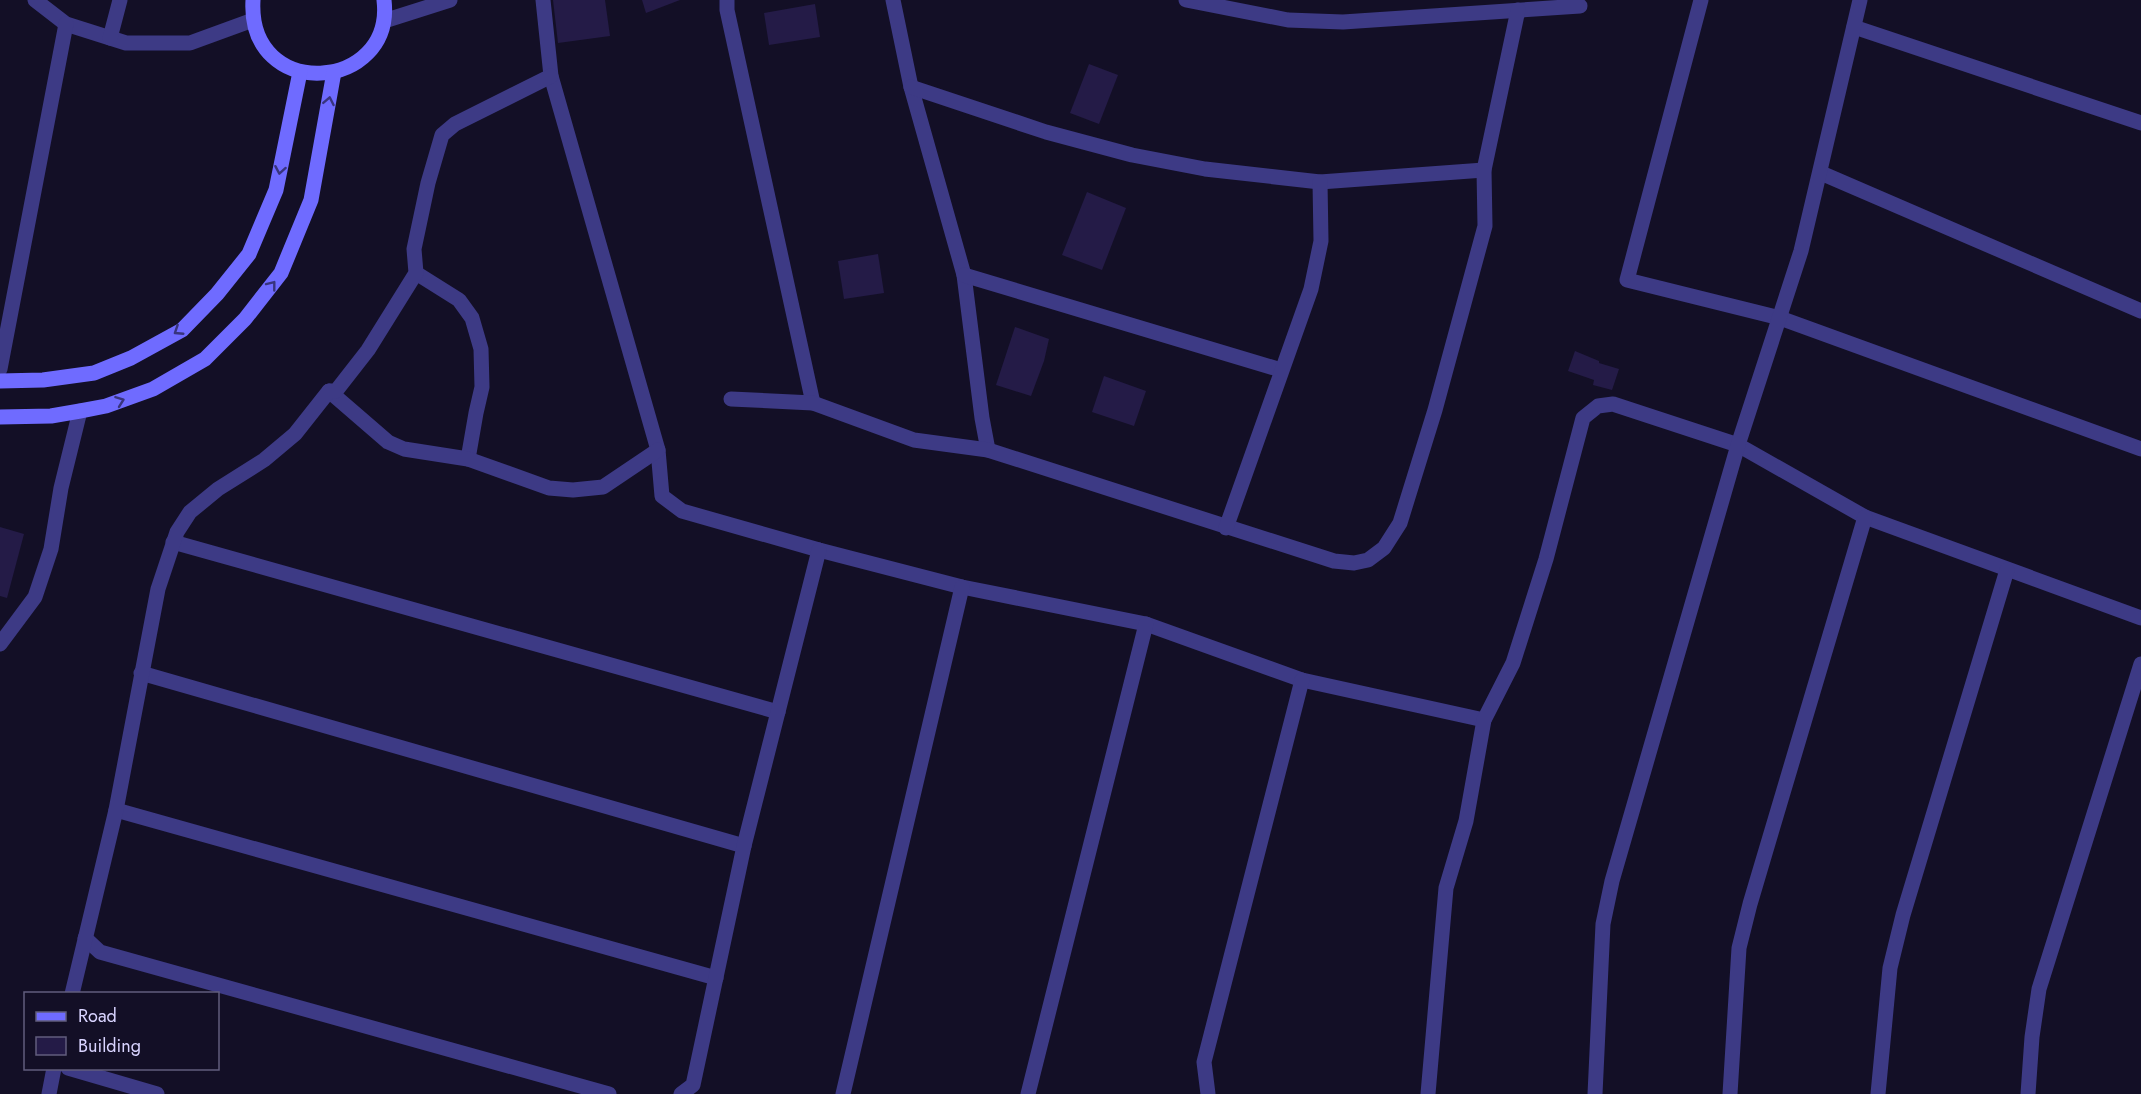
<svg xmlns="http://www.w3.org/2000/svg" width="2141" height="1094" font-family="Jost,sans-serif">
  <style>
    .building { fill: #241b47 }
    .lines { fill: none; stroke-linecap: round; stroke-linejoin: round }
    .lane { stroke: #3d3a85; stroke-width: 15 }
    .street { stroke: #3d3a85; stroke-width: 15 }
    .secondary { stroke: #6f6bff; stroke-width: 15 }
    .oneway { stroke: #38347d }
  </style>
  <rect width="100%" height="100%" fill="#130f26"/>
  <!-- building -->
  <g class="building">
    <path d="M 553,0 L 605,0 L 610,36 L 558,43 Z"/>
    <path d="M 642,0 L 680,0 L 646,13 Z"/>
    <path d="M 815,4 L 820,37 L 769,45 L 764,13 Z"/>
    <path d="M 1089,64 L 1118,75 L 1099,124 L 1070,113 Z"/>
    <path d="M 1087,192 L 1126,208 L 1102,270 L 1062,255 Z"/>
    <path d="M 878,254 L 884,293 L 844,299 L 838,261 Z"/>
    <path d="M 1015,327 L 1049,339 L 1044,361 L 1031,396 L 996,385 Z"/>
    <path d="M 1575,351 L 1599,361 L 1599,363 L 1619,369 L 1612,390 L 1593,385 L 1594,380 L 1568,371 Z"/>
    <path d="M 1104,376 L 1146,391 L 1134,426 L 1092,412 Z"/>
    <path d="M 0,527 L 24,534 L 7,598 L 0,596 Z"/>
  </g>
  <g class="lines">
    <!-- lane -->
    <path class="lane" d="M 0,644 L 35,597 L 51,549 L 61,488 L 80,411"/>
    <!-- street -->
    <g class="street">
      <path d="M 35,0 L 66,24 L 126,43 L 190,43 L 253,20"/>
      <path d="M 543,0 L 551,76 L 658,450 L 662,496 L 682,511 L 819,550 L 962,587 L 1146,624 L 1302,680 L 1484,720"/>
      <path d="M 727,0 L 727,10 L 813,403"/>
      <path d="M 893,0 L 911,87 L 964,275 L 982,418 L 988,450"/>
      <path d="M 1186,0 L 1288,20 L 1343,22 L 1580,6"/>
      <path d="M 1701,0 L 1627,280 L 1780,318 L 2141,449"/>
      <path d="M 384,21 L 450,0"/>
      <path d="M 1854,27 L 2141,123"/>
      <path d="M 110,38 L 120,0"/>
      <path d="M 911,87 L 1046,132 L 1132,155 L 1205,169 L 1320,182 L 1484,170"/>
      <path d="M 1821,173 L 2141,311"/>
      <path d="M 416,273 L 459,300 L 472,318 L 481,349 L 482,387 L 476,413 L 468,459"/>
      <path d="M 964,275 L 1281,370"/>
      <path d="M 0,369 L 66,24"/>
      <path d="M 329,391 L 388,442 L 404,449 L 468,459 L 549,488 L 573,490 L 603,487 L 658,450"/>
      <path d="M 731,399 L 813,403 L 914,440 L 988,450 L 1334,561 L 1354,563 L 1368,560 L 1384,548 L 1400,523 L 1435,410 L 1485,226 L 1484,170 L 1518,10"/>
      <path d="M 1226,528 L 1311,289 L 1321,241 L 1320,182"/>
      <path d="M 173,542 L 778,712"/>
      <path d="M 141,673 L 744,846"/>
      <path d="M 116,810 L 716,978"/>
      <path d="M 85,938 L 100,952 L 609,1094"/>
      <path d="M 72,994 L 116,810 L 158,589 L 177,532 L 190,512 L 218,489 L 264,460 L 295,434 L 329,391 L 336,391 L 368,350 L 416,273 L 414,249 L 428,183 L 442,135 L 455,124 L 551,76"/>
      <path d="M 68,1068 L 157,1094"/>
      <path d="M 49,1094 L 54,1068"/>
      <path d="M 681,1094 L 693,1085 L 744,846 L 819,550"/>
      <path d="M 843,1094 L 962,587"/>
      <path d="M 1028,1094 L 1146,624"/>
      <path d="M 1208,1094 L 1204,1062 L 1302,680"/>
      <path d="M 1428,1094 L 1446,888 L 1466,821 L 1484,720 L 1513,663 L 1546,559 L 1583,418 L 1598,406 L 1613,404 L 1738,445 L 1865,517 L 2141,618"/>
      <path d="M 1595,1094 L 1603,924 L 1612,881 L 1738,445 L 1801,251 L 1860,0"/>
      <path d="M 1730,1094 L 1739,948 L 1750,904 L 1865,517"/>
      <path d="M 1878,1094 L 1890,968 L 1903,915 L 2007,570"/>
      <path d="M 2028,1094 L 2032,1037 L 2039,989 L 2141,664"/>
    </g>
    <!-- secondary -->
    <g class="secondary">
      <path d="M 253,0 C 247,103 395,92 384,0"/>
      <path d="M 0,381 L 43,380 L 94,373 L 131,358 L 182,330 L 217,294 L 249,254 L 276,190 L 300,72"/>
      <path d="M 0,417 L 51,416 L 80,411 L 106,406 L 153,389 L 205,359 L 245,319 L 281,273 L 311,200 L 334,72"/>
    </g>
  </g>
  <!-- one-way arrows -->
  <defs><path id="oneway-chevron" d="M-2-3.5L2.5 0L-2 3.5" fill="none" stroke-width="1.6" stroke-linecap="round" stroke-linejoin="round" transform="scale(1.5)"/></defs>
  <g class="oneway">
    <use href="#oneway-chevron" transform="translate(329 101) rotate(-79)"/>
    <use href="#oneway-chevron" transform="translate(280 170) rotate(100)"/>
    <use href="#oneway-chevron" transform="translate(272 285) rotate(-52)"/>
    <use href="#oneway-chevron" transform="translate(178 331) rotate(147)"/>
    <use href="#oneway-chevron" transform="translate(120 401) rotate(-20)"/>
  </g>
  <!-- legend -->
  <rect x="24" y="992" width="195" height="78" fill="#130f26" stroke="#625e7d" stroke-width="1.5"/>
  <rect x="36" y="1012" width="30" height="9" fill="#6f6bff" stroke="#625e7d" stroke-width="1.5"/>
  <text x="78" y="1022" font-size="18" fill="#d9d4ff">Road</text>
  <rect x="36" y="1037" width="30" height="18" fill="#241b47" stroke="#625e7d" stroke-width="1.5"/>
  <text x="78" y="1052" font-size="18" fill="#d9d4ff">Building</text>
</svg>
